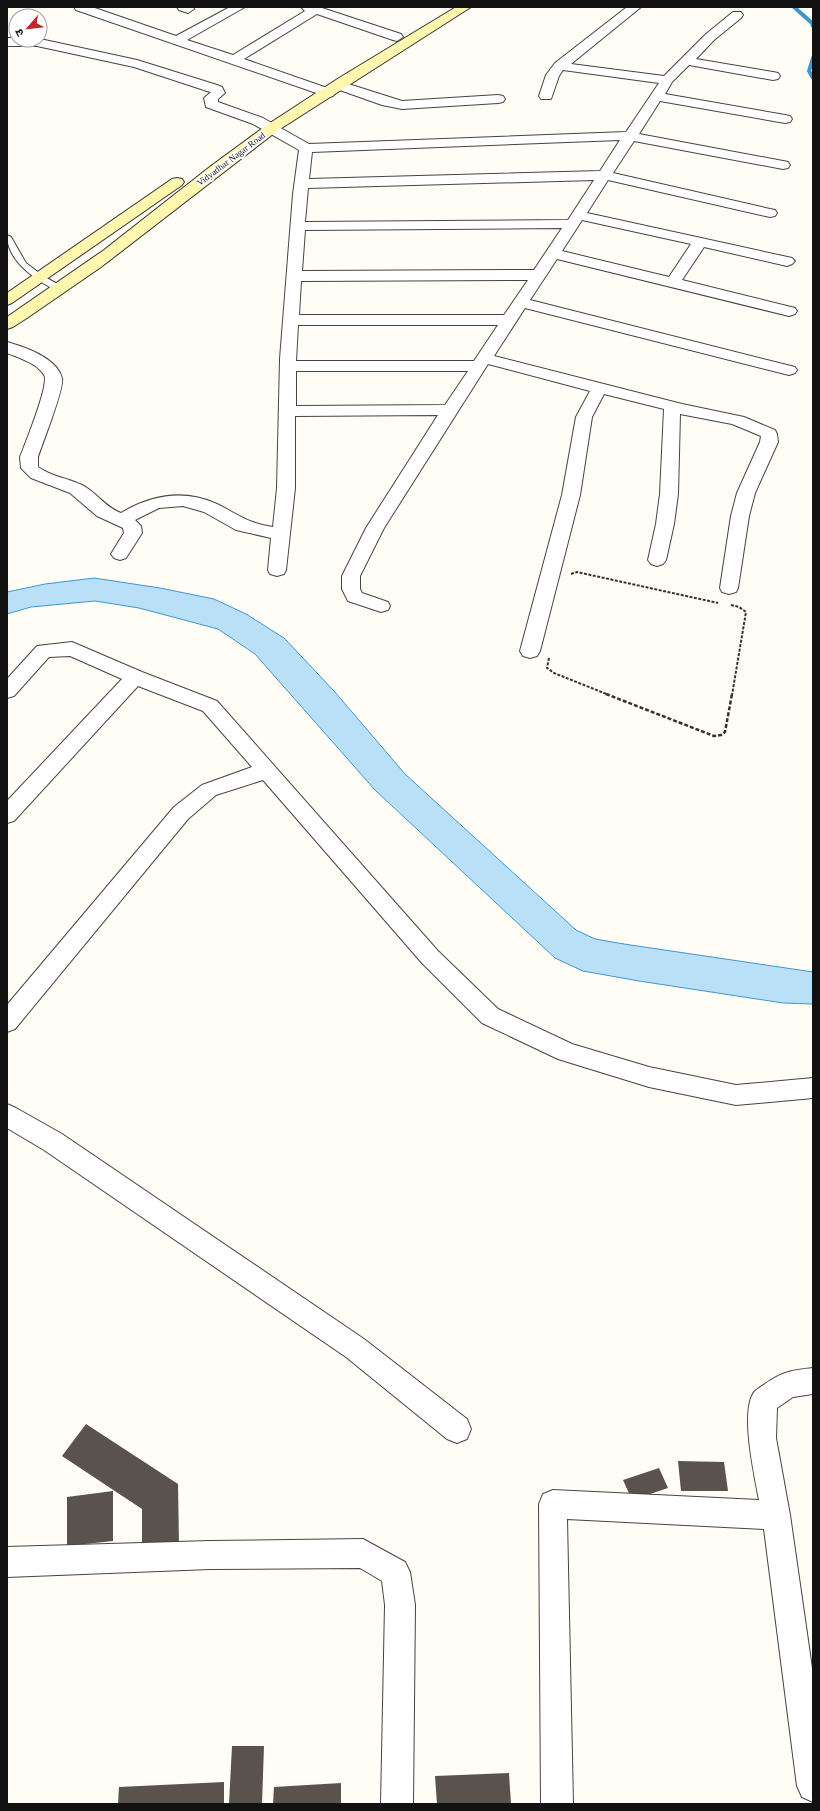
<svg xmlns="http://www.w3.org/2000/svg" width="820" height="1811" font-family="'Times New Roman','Noto Sans Devanagari',serif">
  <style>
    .water { fill: #b9e0f7; stroke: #3f96cf }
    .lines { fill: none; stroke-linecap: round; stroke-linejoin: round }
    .stream { stroke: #3f96cf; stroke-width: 4 }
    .building { fill: #5a524d }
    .service-casing { stroke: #444; stroke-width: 2 }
    .minor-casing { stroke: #444; stroke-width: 2 }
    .secondary-casing { stroke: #333; stroke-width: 2 }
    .path-far1 { stroke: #333; stroke-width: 2; stroke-dasharray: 3 1.5; stroke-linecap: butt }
    .path { stroke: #333; stroke-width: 2.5; stroke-dasharray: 4 2; stroke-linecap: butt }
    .service { fill: #fff; fill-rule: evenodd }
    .minor { fill: #fff; fill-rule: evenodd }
    .secondary { fill: #fff6b0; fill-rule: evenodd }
    .labels { text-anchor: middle; stroke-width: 4; stroke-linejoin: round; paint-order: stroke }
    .far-street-label { font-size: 9px; fill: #111; stroke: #fff }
  </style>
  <rect width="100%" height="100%" fill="#fffdf5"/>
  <!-- water -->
  <path class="water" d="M 94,578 L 160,588 L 214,599 L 246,614 L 284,638 L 334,691 L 405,774 L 576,930 L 595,939 L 624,944 L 813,972 L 813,1004 L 783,1003 L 639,981 L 583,971 L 555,958 L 375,790 L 255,654 L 218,629 L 139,608 L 95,601 L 31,607 L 7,614 L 7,592 L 45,584 Z"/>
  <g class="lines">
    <!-- stream -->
    <g class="stream">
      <path d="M 794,7 L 812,23 L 813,26"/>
      <path d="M 813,58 L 809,71 L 813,78"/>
    </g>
  </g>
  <!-- building -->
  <g class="building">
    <path d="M 86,1424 L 178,1484 L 179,1545 L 142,1545 L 142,1509 L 62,1456 Z"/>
    <path d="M 678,1461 L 724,1462 L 728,1491 L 681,1491 Z"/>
    <path d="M 659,1468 L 668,1488 L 632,1500 L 623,1480 Z"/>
    <path d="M 113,1491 L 113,1541 L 67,1546 L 67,1497 Z"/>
    <path d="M 232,1746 L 264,1746 L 262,1804 L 229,1804 Z"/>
    <path d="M 509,1773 L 511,1804 L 437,1804 L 435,1776 Z"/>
    <path d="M 224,1782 L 224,1804 L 118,1804 L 119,1787 Z"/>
    <path d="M 341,1783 L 341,1804 L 273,1804 L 274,1787 Z"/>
  </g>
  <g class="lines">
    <defs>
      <path id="service" d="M 7,235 L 11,237 L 26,263 L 43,276 L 63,287 L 63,291 C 57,292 53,289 48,286 C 29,275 7,258 7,235 Z"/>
      <g id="minor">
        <path d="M 74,7 L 92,7 L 176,36 L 230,7 L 245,7 L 187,40 L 233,55 L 305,11 L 301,7 L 319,7 L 401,34 L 403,37 L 397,41 L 393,40 L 317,14 L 244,59 L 333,90 L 335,93 L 333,96 L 328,97 L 76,10 Z"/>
        <path d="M 177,7 L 193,7 L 194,9 L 188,13 L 179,10 Z"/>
        <path d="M 627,7 L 641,7 L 571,64 L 664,76 L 706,34 L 733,12 L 741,12 L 743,15 L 741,18 L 714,40 L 696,59 L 773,72 L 778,73 L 780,76 L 778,79 L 773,80 L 689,65 L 672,82 L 665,94 L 785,115 L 790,116 L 792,119 L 790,122 L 785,123 L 660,101 L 639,134 L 783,161 L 788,162 L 790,165 L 788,168 L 783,169 L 634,141 L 613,173 L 770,209 L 775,210 L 777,213 L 775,216 L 770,217 L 608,180 L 587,213 L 792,258 L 795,261 L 792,264 L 787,266 L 704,247 L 682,280 L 795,308 L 797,311 L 795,314 L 789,316 L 557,259 L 530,300 L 795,367 L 797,370 L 795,373 L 789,375 L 525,308 L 494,356 L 682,404 L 744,417 L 775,430 L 777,434 L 778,442 L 755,493 L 749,516 L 738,588 L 736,592 L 729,594 L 722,592 L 720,588 L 731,516 L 737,493 L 760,442 L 761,436 L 732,424 L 680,414 L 678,494 L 674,524 L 666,560 L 663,564 L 657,566 L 651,564 L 648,560 L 656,524 L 660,494 L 664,409 L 604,394 L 592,417 L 580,495 L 540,651 L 537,656 L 530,658 L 523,656 L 520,651 L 562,495 L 576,417 L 590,391 L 488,364 L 384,528 L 360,576 L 360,589 L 362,593 L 388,602 L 390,606 L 388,610 L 381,612 L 348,601 L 342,589 L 342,576 L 366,528 L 438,415 L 295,416 L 295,488 L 286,570 L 284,574 L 277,576 L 270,574 L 268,570 L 271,538 L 236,530 L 204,512 L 183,506 L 159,508 L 135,520 L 141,526 L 142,533 L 126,558 L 120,560 L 114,558 L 111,554 L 124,533 L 123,528 L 97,516 L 70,493 L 31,478 L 21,468 L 20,457 C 25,444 50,383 44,375 C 37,363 19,358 7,353 L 7,342 C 25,347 57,358 62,378 C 65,387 42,444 38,457 L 38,467 C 52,477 68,478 82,485 C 97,493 105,507 121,513 C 151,495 184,489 217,504 C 239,515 247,523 273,527 L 277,488 L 280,359 L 293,194 L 299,150 L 253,124 L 206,107 L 204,98 L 211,92 L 207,91 L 134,67 L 37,46 L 7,46 L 7,38 L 16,38 L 16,40 L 40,39 L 137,60 L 217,85 L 222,87 L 225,93 L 218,99 L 218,102 L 263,118 L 309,144 L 626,132 L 659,83 L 563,70 L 559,76 L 551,99 L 541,99 L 539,96 L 546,75 L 555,63 ZM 620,140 L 600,171 L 309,179 L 312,152 ZM 594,180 L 568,220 L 305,222 L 308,188 ZM 582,220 L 691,244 L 669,277 L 562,251 ZM 562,228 L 534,270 L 302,271 L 305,230 ZM 528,280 L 504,315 L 299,315 L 301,281 ZM 298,325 L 498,325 L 474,361 L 296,361 ZM 296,371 L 468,371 L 445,405 L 296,406 Z"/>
        <path d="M 339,81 L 402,101 L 498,95 L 503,96 L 505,99 L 503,102 L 498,103 L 402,109 L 382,105 L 334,88 L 332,85 L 334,82 Z"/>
        <path d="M 72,642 L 142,672 L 217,701 L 438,951 L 498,1009 L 572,1044 L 649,1067 L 736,1085 L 813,1078 L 813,1098 L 736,1105 L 649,1087 L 558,1059 L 482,1023 L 422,963 L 263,780 L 216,795 L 188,819 L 15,1029 L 7,1032 L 7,1005 L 174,807 L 202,785 L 252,767 L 203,711 L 138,686 L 14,821 L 7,823 L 7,801 L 122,679 L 70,656 L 49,657 L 14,696 L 7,698 L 7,679 L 37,646 Z"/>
        <path d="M 7,1104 L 16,1108 L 62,1134 L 364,1339 L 467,1419 L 471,1429 L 467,1439 L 457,1443 L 447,1439 L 346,1357 L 44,1150 L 7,1128 Z"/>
        <path d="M 813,1368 L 813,1394 L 793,1397 L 777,1408 L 776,1438 L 790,1515 L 813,1675 L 813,1802 L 802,1797 L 797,1786 L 764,1529 L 567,1519 L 573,1804 L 541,1804 L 539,1504 L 543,1494 L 553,1490 L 759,1500 C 755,1478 739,1409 755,1391 C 757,1389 762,1386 765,1384 C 782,1372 792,1370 813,1368 Z"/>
        <path d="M 363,1539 L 405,1562 L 410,1572 L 415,1605 L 413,1804 L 381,1804 L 385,1605 L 382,1581 L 360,1568 L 210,1569 L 7,1577 L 7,1547 L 210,1541 Z"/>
      </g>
      <g id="secondary">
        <path d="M 456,7 L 471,7 L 277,131 L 101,267 L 27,318 L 13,327 L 7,329 L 7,317 L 104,250 L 211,166 L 267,125 L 339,78 Z"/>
        <path d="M 177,178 L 182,179 L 184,182 L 182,185 L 12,303 L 7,305 L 7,293 L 172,179 Z"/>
      </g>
    </defs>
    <!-- service casing -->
    <use href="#service" class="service-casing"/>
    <!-- minor casing -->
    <use href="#minor" class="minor-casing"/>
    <!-- secondary casing -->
    <use href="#secondary" class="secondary-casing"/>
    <!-- path-far1 -->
    <g class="path-far1">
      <path d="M 571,574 L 577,572 L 718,603"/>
      <path d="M 731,605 L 739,607 L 746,612 L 732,695"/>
      <path d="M 549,658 L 547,668 L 554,673 L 609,695"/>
    </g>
    <!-- path -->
    <path class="path" d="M 606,694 L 714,736 L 721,735 L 725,732 L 732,694"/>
    <!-- service -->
    <use href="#service" class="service"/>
    <!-- minor -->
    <use href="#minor" class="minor"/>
    <!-- secondary -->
    <use href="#secondary" class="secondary"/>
  </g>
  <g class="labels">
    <!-- far-street labels -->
    <g class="far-street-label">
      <text transform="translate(231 159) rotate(-37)" y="3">Vidyadhar Nagar Road</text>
    </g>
  </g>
  <!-- border -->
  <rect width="820" height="1811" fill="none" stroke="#111111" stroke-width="16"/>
  <!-- north arrow -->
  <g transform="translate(28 28) rotate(242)"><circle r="19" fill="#ffffff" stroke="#a0a0a0"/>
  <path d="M0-3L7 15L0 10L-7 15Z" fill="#c4262e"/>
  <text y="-6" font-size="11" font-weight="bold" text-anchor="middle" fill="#111111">उ</text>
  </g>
</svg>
